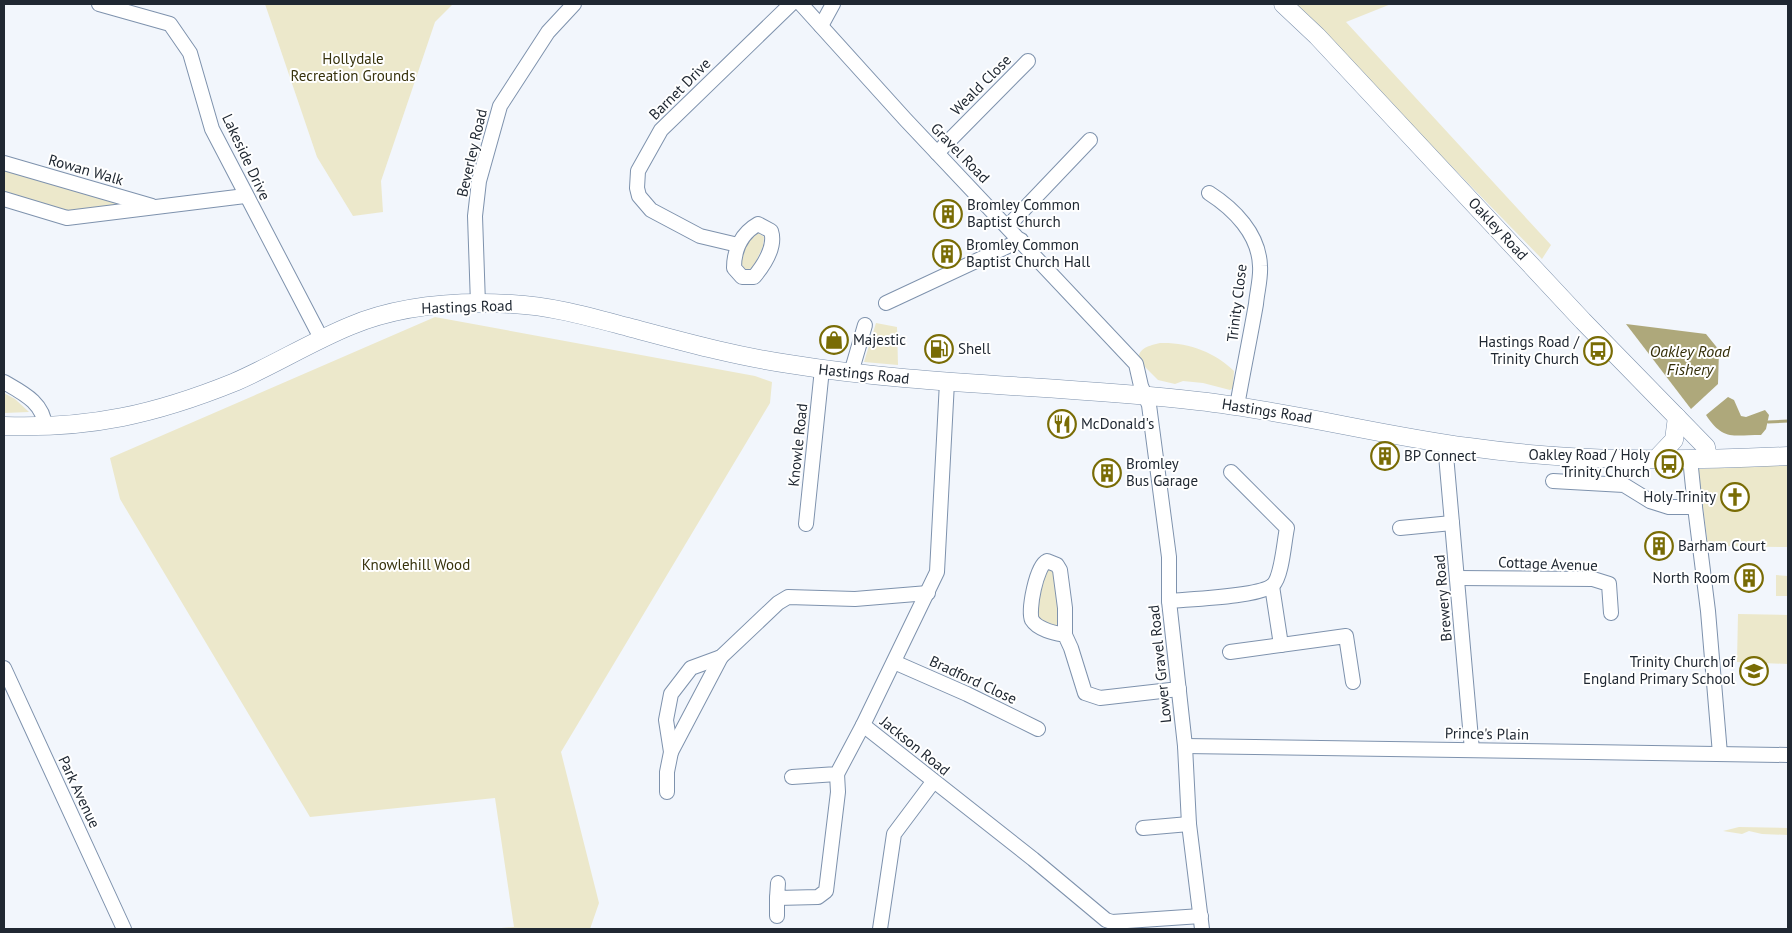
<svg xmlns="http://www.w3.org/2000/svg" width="1792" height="933" font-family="'PT Sans',sans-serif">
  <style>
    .green { fill: #ece8cb }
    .water { fill: #aea87b }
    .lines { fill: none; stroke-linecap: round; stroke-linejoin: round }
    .stream { stroke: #aea87b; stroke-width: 3 }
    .minor-casing { stroke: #7e92ad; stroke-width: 16 }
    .major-casing { stroke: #7e92ad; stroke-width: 19 }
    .minor { stroke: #fff; stroke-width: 14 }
    .major { stroke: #fff; stroke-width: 18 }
    .labels { text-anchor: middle; stroke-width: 4; stroke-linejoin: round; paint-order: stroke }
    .park-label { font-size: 15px; fill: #37320c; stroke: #fff }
    .street-label { font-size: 15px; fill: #202832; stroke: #fff }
    .poi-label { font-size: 15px; fill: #202832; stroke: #fff; text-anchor: start }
    .water-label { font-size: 16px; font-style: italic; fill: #332d07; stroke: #fff }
  </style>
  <rect width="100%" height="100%" fill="#f2f6fc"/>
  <!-- green -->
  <g class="green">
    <path d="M 265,4 L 453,4 L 435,22 L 381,181 L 383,212 L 353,216 L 317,157 Z"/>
    <path d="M 1293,4 L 1391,4 L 1346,22 L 1551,245 L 1542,259 Z"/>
    <path d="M 4,169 L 130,205 L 69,213 L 4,192 Z"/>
    <path d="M 757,232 L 764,237 L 763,246 L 753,268 L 745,270 L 740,261 L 750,237 Z"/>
    <path d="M 435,317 L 755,376 L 772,382 L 770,403 L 561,752 L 599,903 L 590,929 L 489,929 L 514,927 L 495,798 L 310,817 L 120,499 L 110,458 Z"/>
    <path d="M 876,323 L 897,327 L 898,365 L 864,362 Z"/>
    <path d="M 1160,343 C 1187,342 1215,352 1234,371 L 1233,388 L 1230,390 L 1203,383 L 1183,381 L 1175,384 L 1158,380 L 1138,360 C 1139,347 1149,346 1160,343 Z"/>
    <path d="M 4,393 L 15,399 L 29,412 L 4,413 Z"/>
    <path d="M 1788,465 L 1788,547 L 1708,546 L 1698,469 Z"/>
    <path d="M 1055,568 L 1060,625 L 1057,627 L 1038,621 L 1036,603 L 1042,570 Z"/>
    <path d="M 1776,575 L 1788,576 L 1788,596 L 1776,596 Z"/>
    <path d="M 1738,614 L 1788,615 L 1788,664 L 1737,662 Z"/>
    <path d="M 1739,827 L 1788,828 L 1788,835 L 1762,834 L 1749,831 L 1742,834 L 1723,831 Z"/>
  </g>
  <!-- water -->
  <g class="water">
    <path d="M 1626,324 L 1706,334 L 1719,350 L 1718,384 L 1691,409 Z"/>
    <path d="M 1728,397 L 1734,400 L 1741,416 L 1746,417 L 1765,410 L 1769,415 L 1766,429 L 1761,435 C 1733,435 1723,441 1706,415 Z"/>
  </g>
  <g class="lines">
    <!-- stream -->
    <path class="stream" d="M 1768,422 L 1788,421"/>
    <defs>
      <g id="minor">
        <path d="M 99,4 L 170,24 L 190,53 L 212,129 L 322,340"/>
        <path d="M 801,4 L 905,119 L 1136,364 L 1141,386 L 1149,405 L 1169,557 L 1169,601 L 1185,746 L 1189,824 L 1202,929"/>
        <path d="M 821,26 L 833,4"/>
        <path d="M 937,153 L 1028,61"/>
        <path d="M 4,163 L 152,206"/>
        <path d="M 1209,193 C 1234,209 1259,234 1260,266 C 1261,278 1257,292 1256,304 C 1250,338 1243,372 1237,406"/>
        <path d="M 4,199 L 67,218 L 245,196"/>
        <path d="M 758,224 L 771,231 C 776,246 764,265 754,277 L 742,277 L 734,268 C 734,249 742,233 758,224 Z"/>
        <path d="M 1008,226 L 1090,140"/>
        <path d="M 738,245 L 700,236 L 651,210 L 639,196 L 637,188 L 638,171 L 661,130 L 791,4"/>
        <path d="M 886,303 L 1021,240"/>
        <path d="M 478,304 L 475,216 L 479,181 L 500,106 L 548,32 L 574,4"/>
        <path d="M 851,373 L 865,325"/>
        <path d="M 4,382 C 23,393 44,403 45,427"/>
        <path d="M 947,382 L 937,572 L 863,725 L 1033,859 L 1106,920 L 1112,922 L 1201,916"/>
        <path d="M 1447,444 L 1446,455 L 1472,750"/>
        <path d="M 1690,458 L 1695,507"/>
        <path d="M 1553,481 L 1624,485 L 1650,501 L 1669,507 L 1695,507 L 1708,611 L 1720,754"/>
        <path d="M 1578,481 L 1578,457"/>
        <path d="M 806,524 L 822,369"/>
        <path d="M 1400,528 L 1452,523"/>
        <path d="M 1457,578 L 1593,579 L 1609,584 L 1611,613"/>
        <path d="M 1272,586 L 1281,645"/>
        <path d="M 1169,601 C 1190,599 1260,597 1273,585 C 1282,576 1284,542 1287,528 L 1231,472"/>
        <path d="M 1065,635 C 1055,633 1038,630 1032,620 C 1028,611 1036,566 1047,561 L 1057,565 L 1060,570 L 1065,608 L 1065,635 L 1071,648 L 1085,693 L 1100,698 L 1179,689"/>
        <path d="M 1230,652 L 1346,636 L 1353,682"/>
        <path d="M 894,662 L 967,694 L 1038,729"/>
        <path d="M 4,668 L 124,929"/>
        <path d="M 1185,746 L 1788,755"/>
        <path d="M 671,752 L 721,657"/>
        <path d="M 792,777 L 837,774 L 863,725"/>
        <path d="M 667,792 L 667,772 L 671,752 L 666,720 L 671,694 L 691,668 L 721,657 L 778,603 L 788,597 L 855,599 L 928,593"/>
        <path d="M 1143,828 L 1189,824"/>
        <path d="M 778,883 L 777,898 L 818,897 L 826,891 L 838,792 L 837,774"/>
        <path d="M 777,916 L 777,898"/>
        <path d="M 880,929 L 894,834 L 933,782"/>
      </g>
      <g id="major">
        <path d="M 1283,4 L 1317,36 L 1583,321 L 1706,447 L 1708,458"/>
        <path d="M 4,426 C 90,429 156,414 235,382 C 274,365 311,342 350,326 C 400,305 459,301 512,304 C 552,306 590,317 628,327 C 681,341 734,356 789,364 C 924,386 1062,385 1198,401 C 1289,411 1378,435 1469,447 C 1574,462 1682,461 1788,456"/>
        <path d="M 1657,458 L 1674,440 L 1677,417"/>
      </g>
    </defs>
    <!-- minor casing -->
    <use href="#minor" class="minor-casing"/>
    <!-- major casing -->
    <use href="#major" class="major-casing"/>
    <!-- minor -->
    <use href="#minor" class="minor"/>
    <!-- major -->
    <use href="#major" class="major"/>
  </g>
  <!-- icons -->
  <defs>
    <symbol id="building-ring" viewBox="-11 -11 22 22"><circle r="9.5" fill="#fff" stroke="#796c05" stroke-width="1.5"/><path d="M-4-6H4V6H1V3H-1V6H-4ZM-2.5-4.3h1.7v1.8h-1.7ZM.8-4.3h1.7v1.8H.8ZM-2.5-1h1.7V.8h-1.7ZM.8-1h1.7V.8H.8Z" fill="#796c05"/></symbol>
    <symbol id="shop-ring" viewBox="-11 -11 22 22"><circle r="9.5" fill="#fff" stroke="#796c05" stroke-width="1.5"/><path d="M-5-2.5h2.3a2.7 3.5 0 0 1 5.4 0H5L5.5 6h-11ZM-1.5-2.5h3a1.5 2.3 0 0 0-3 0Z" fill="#796c05"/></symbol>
    <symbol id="fuel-ring" viewBox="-11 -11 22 22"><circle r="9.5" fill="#fff" stroke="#796c05" stroke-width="1.5"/><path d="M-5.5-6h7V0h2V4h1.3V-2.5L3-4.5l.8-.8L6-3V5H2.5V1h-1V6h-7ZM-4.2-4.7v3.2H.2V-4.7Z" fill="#796c05"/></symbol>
    <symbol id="bus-ring" viewBox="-11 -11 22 22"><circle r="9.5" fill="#fff" stroke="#796c05" stroke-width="1.5"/><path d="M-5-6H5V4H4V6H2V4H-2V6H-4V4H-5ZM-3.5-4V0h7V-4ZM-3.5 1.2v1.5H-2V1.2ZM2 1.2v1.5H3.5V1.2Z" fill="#796c05"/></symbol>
    <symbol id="restaurant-ring" viewBox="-11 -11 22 22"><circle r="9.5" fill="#fff" stroke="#796c05" stroke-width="1.5"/><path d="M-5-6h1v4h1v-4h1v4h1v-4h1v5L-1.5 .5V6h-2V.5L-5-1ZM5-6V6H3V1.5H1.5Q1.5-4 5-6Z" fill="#796c05"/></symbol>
    <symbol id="church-ring" viewBox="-11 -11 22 22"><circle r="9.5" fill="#fff" stroke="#796c05" stroke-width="1.5"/><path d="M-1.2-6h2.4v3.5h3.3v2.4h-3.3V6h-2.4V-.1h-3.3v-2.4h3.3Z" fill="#796c05"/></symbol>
    <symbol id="school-ring" viewBox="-11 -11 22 22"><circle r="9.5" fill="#fff" stroke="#796c05" stroke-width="1.5"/><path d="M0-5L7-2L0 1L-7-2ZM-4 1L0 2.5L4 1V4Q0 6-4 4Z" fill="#796c05"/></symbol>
  </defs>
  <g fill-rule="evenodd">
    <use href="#building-ring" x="932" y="198" width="32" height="32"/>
    <use href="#building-ring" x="931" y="238" width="32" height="32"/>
    <use href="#shop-ring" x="818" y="324" width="32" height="32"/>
    <use href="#fuel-ring" x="923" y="333" width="32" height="32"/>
    <use href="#bus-ring" x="1582" y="335" width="32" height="32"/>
    <use href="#restaurant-ring" x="1046" y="408" width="32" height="32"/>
    <use href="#building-ring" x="1369" y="440" width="32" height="32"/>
    <use href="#bus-ring" x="1653" y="448" width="32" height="32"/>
    <use href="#building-ring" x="1091" y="457" width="32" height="32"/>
    <use href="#church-ring" x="1719" y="481" width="32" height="32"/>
    <use href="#building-ring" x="1643" y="530" width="32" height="32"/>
    <use href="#building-ring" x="1733" y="562" width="32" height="32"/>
    <use href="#school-ring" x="1738" y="655" width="32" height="32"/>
  </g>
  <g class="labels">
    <!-- park labels -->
    <g class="park-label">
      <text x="353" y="64">Hollydale<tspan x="353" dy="17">Recreation Grounds</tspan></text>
      <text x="416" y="570">Knowlehill Wood</text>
    </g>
    <!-- street labels -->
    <g class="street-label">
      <text transform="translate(981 85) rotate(-45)" y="5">Weald Close</text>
      <text transform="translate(680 89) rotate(-45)" y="5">Barnet Drive</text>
      <text transform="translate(472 153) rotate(-77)" y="5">Beverley Road</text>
      <text transform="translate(960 153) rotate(46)" y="5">Gravel Road</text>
      <text transform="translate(246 157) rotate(65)" y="5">Lakeside Drive</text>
      <text transform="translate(86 170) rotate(16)" y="5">Rowan Walk</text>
      <text transform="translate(1498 229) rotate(47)" y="5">Oakley Road</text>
      <text transform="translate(1237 303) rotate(-83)" y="5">Trinity Close</text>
      <text transform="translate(467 307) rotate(-2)" y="5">Hastings Road</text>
      <text transform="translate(864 374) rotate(6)" y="5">Hastings Road</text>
      <text transform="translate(1267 411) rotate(9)" y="5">Hastings Road</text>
      <text transform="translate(798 445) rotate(-84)" y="5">Knowle Road</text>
      <text transform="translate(1548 564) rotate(2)" y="5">Cottage Avenue</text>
      <text transform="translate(1443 598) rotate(-95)" y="5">Brewery Road</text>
      <text transform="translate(1160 664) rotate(-96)" y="5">Lower Gravel Road</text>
      <text transform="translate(973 680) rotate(25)" y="5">Bradford Close</text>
      <text transform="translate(1487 734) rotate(1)" y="5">Prince's Plain</text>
      <text transform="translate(915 746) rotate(39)" y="5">Jackson Road</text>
      <text transform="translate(79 792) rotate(65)" y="5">Park Avenue</text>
    </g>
    <!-- poi labels -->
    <g class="poi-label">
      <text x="967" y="210">Bromley Common<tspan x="967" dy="17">Baptist Church</tspan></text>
      <text x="966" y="250">Bromley Common<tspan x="966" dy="17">Baptist Church Hall</tspan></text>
      <text x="853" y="345">Majestic</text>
      <text x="1579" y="347" text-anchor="end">Hastings Road /<tspan x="1579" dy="17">Trinity Church</tspan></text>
      <text x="958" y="354">Shell</text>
      <text x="1081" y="429">McDonald's</text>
      <text x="1650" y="460" text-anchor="end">Oakley Road / Holy<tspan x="1650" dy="17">Trinity Church</tspan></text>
      <text x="1404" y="461">BP Connect</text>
      <text x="1126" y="469">Bromley<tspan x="1126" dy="17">Bus Garage</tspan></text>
      <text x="1716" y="502" text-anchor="end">Holy Trinity</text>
      <text x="1678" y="551">Barham Court</text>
      <text x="1730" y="583" text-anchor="end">North Room</text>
      <text x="1735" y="667" text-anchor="end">Trinity Church of<tspan x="1735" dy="17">England Primary School</tspan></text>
    </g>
    <!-- water labels -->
    <g class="water-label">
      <text x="1690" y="357">Oakley Road<tspan x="1690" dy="18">Fishery</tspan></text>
    </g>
  </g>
  <!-- border -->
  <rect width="1792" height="933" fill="none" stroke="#202832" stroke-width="10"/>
</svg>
